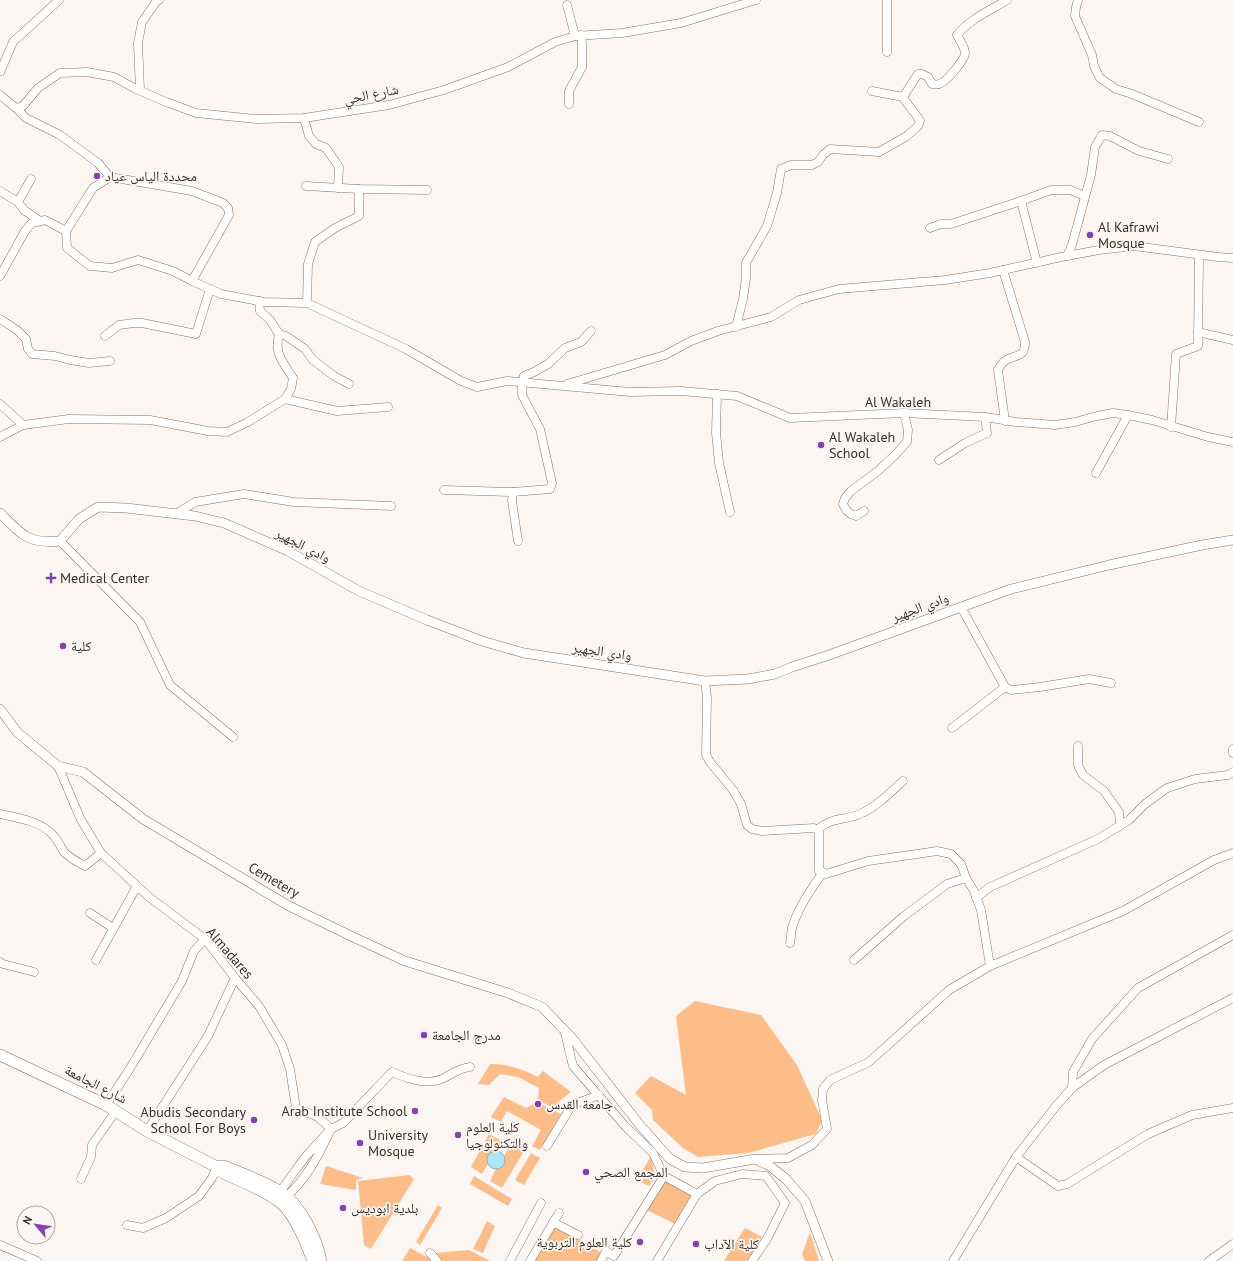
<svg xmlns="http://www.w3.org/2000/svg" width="1233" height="1261" font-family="'PT Sans','Noto Naskh Arabic',sans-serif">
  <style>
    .green { fill: #fdbd88 }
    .water { fill: #abe6f9; stroke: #8ab0bb }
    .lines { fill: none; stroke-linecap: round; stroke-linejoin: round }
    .minor-casing { stroke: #8a735f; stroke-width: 9 }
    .tertiary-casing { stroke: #8a735f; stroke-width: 10 }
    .secondary-casing { stroke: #8a735f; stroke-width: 12 }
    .minor { stroke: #fff; stroke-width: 8 }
    .tertiary { stroke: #fff; stroke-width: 9 }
    .secondary { stroke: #fff; stroke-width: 11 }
    .poi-dot { fill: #8640b3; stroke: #fcf6f2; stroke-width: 1.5 }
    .labels { text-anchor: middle; stroke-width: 3.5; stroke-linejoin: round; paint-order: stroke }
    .street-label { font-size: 14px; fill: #3c322a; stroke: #fcf6f2 }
    .poi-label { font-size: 14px; fill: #3c322a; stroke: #fcf6f2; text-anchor: start }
  </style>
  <rect width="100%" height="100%" fill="#fcf6f2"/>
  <!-- green -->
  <g class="green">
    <path d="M 695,1001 L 761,1015 L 797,1065 L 822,1120 L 816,1134 L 748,1153 L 698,1157 L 683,1148 L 653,1120 L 652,1110 L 635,1093 L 651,1076 L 686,1095 L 676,1016 Z"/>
    <path d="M 490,1064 C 508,1064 522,1069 538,1077 L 543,1071 L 571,1092 L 552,1107 L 538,1100 L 539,1088 L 518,1077 L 500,1074 L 489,1085 L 478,1084 Z"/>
    <path d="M 504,1097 L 526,1108 L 537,1102 L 561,1114 L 540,1150 L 532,1146 L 541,1130 L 507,1111 L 501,1122 L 491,1117 Z"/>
    <path d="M 489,1134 L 502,1141 L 497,1151 C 490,1151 486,1158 488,1164 L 482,1174 L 471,1167 Z"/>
    <path d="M 511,1144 L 524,1151 L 502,1188 L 490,1181 L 496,1169 L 504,1165 L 505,1162 L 504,1156 Z"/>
    <path d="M 531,1153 L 540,1158 L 524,1185 L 515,1180 Z"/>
    <path d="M 651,1156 L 655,1176 L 649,1186 L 637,1180 Z"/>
    <path d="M 326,1166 L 363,1178 L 356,1180 L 356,1190 L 320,1184 Z"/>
    <path d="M 409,1175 L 414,1179 L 371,1249 L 364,1245 L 358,1181 Z"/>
    <path d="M 474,1176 L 512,1199 L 508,1206 L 470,1184 Z"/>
    <path d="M 664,1180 L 692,1195 L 675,1224 L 647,1210 Z"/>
    <path d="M 438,1205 L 442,1208 L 420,1245 L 416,1242 Z"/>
    <path d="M 487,1221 L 495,1226 L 483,1253 L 473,1249 Z"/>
    <path d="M 554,1226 L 602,1253 L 598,1261 L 532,1261 Z"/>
    <path d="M 745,1228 L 762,1237 L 747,1261 L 724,1261 Z"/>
    <path d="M 810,1232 L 819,1261 L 805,1261 L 802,1254 Z"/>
    <path d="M 410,1248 L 429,1258 L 432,1261 L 402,1261 Z"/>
    <path d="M 469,1250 L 490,1261 L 441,1261 L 435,1253 Z"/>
  </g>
  <!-- water -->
  <circle class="water" cx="496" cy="1160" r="9"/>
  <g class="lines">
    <defs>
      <g id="minor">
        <path d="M 1078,0 L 1076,7 L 1075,16 L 1092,55 L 1094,66 L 1100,78 L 1116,89 L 1132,94 L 1199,122"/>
        <path d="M 567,5 L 575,36"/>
        <path d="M 887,52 L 887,0"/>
        <path d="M 1,70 L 13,42 L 59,0"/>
        <path d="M 140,90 L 138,43 L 142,22 L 156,2 L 159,0"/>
        <path d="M 872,91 L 903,97"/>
        <path d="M 0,95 L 16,108 L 23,106 L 38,88 L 60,73 L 87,72 L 114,77 L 134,88 L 166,102 L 196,113 L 257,119 L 304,118 L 389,105 L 444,90 L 508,67 L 555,42 L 575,36 L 622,33 L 681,23 L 756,0"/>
        <path d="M 569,104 L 569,91 L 582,67 L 582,43 L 581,35"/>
        <path d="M 16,108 L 26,118 L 60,135 L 98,163 L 110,177 L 192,191 L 223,203 L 228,208 L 229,215 L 192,281"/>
        <path d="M 304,118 L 309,136 L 316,144 L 326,148 L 339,167 L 338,188"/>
        <path d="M 306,186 L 359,189 L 427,190"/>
        <path d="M 0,191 L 18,202 L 24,210 L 40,221"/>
        <path d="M 1021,201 L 1037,263"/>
        <path d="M 18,202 L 31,179"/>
        <path d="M 930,228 L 941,224 L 951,224 L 1021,201 L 1051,190 L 1070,190 L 1085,196"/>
        <path d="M 66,231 L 93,188 L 110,177"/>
        <path d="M 1067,256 L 1072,245 L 1091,175 L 1095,147 L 1102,135 L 1110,136 L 1139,151 L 1168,159"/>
        <path d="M 1003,270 L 1025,342 C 1025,358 1017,354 1006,360 C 1003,362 1000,366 998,370 L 1005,421"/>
        <path d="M 0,276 L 25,231 L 32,223 L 45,220 L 66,231 L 67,248 L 90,266 L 112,268 L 138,260 L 173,271 L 192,281 L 221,294 L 264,302 L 307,303 L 406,349 L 461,381 L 477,387 L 507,381 L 630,392 L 681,391 L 737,396 L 790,418 L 904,413 L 985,417 L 1016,422 L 1055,425 L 1075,422 L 1097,416 L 1113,413 L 1128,415 L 1152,420 L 1208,437 L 1233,442"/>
        <path d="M 307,303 L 308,264 L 315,242 L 335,228 L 359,216 L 359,189"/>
        <path d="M 0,319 L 17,330 L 26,339 L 28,349 L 32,354 L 55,356 L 70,360 L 89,363 L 110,361"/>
        <path d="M 736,327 L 743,299 L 746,278 L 746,263 L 767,226 L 777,193 L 781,169 L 791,165 L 812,165 L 818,162 L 823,155 L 830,149 L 879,152 L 907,136 L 918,126 L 920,121 C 915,112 908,106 903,97 L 918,74 L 922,74 L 928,77 L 932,84 C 934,84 937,85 939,84 C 945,83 966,59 965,53 C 965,47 960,41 957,35 C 970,19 989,11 1007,0"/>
        <path d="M 1198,332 L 1233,340"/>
        <path d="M 279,334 L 286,336 L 305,349 L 312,359 L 334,376 L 349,384"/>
        <path d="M 105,336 L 119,325 L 134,323 L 142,323 L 196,334 L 210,289"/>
        <path d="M 567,384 L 665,355 L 691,341 L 718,331 L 771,317 L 799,300 L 839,289 L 945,280 L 990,273 L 1061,257 L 1099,250 L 1134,246 L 1218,257 L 1233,258"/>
        <path d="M 717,394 L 716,433 L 719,463 L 730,512"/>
        <path d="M 285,399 L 337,411 L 388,407"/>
        <path d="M 0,404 L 23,425 L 69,419 L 150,420 L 208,431 L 227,432 L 248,422 L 285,399 L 291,389 L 293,378 C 283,362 274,354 279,334 L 270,320 L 260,311 L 259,301"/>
        <path d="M 1171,427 L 1176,354 L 1198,346 L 1199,255"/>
        <path d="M 0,437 L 23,425"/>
        <path d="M 939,460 L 965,443 L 987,433 L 985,417"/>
        <path d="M 1096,473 L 1128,415"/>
        <path d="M 444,490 L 513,492"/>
        <path d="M 864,511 L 856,516 C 849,514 846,511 843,504 L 845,498 L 851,491 L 879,470 L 895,455 L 907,442 L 908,430 L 904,413"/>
        <path d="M 176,514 L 195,502 L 244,494 L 294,502 L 391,506"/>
        <path d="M 60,541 L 140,622 L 170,685 L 233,737"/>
        <path d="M 518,541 L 512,501 L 513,492 L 550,489 L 552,483 L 540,429 L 522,395 L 522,382 L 524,376 L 534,372 L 548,364 L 565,348 L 581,342 L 591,331"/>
        <path d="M 961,607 L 1005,687 L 1011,690 L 1040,687 L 1089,679 L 1111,683"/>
        <path d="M 705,681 L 707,697 L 706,755 L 710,762 L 733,790 L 741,804 L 747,825 L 752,829 L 762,831 L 814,828 L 819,832 L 819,871 L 826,874 L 868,861 L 917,854 L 937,851 L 951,854 L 961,864 L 966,878 L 974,891 L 981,910 L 990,966"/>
        <path d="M 952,728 L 1005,687"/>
        <path d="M 1078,746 L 1078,765 L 1083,775 L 1104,791 L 1119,812 L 1120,826"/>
        <path d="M 1233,749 L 1233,753"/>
        <path d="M 58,766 L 81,820 L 101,853 L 149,897 L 205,939 L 235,978 L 259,1006 L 282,1045 L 290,1069 L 296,1108 L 318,1117 L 331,1129 L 343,1123 L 392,1072 C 408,1079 427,1086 444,1078 C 453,1073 460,1068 470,1067"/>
        <path d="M 0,814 C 19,818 41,821 54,836 C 58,841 61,847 64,852 C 70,858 77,862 85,866 L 101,853"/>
        <path d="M 817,830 C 833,816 844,821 860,814 C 876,807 890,793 903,781"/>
        <path d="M 976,898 L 990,887 L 1098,839 L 1129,820 L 1145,804 L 1167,788 L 1195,779 L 1228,775 L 1233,772"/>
        <path d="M 90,913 L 113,928"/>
        <path d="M 790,943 C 791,938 791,933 792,928 C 797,909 812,888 823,872"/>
        <path d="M 96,960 L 137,886"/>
        <path d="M 854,960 L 904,916 L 947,884 L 966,878"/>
        <path d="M 0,962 L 3,964 L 34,972"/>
        <path d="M 564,1029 L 573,1066 L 625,1126 L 653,1153 L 664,1176 L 614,1256 L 606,1251 L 601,1261"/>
        <path d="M 1072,1088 L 1073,1072 L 1092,1039 L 1138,988 L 1233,935"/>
        <path d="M 106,1105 L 129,1070 L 182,981 L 194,951 L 205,939"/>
        <path d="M 331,1129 C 321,1150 310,1173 294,1189 C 290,1194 284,1197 279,1201 L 280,1192 L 292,1175 L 306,1156 Z"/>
        <path d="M 147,1131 L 208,1036 L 235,978"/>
        <path d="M 547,1146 L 572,1105 L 599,1095"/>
        <path d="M 1016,1157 L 1058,1186 L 1067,1184 L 1148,1134 L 1192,1115 L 1233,1108"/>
        <path d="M 756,1159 L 788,1158 L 812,1145 L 827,1129 L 822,1100 L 823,1089 L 830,1080 L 869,1062 L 949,990 L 990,966 L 1123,911 L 1214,860 L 1233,853"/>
        <path d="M 664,1176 L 697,1194"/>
        <path d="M 81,1179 L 91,1157 L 92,1145 L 116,1111"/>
        <path d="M 553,1222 L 578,1235"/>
        <path d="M 127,1225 L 143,1228 L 166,1218 L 199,1196 L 212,1178 L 217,1167"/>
        <path d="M 0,1245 L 37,1261"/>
        <path d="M 430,1253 L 437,1261"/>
        <path d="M 510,1261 L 541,1203"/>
        <path d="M 530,1261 L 559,1213"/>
        <path d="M 657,1261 L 697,1194 L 715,1181 L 742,1174 L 766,1176 L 785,1203 L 767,1239 L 752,1261"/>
        <path d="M 953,1261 L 1016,1157 L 1056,1106 L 1072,1088 L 1104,1065 L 1233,998"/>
        <path d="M 1209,1261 L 1233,1244"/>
      </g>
      <g id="tertiary">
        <path d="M 0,69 L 0,71"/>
        <path d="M 0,513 C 22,535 28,544 60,541 L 79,519 L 98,507 L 126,508 L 195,516 L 224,523 L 288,551 L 359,591 L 427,620 L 482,641 L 524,653 L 705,681 L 748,679 L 775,674 L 792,667 L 829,655 L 1011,589 L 1109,565 L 1202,545 L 1233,540"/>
        <path d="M 0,709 L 17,732 L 58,766 L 83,772 L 143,819 L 289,906 L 353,937 L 405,961 L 508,993 L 542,1007 L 572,1038 L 639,1124 L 670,1159 L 685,1167 L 703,1168 L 755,1159 L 770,1166 L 786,1179 L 805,1201 L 828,1261"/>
      </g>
      <g id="secondary">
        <path d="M 0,1055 L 106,1105 L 147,1131 L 217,1167"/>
        <path d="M 313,1261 C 306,1243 296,1217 282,1204 C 268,1191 237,1180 219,1171 L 217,1167 L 224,1166 C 243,1174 263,1181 281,1192 C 300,1204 317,1239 321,1261"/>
      </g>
    </defs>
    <!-- minor casing -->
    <use href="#minor" class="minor-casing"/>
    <!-- tertiary casing -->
    <use href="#tertiary" class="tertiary-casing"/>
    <!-- secondary casing -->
    <use href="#secondary" class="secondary-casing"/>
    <!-- minor -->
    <use href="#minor" class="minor"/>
    <!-- tertiary -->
    <use href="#tertiary" class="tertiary"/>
    <!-- secondary -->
    <use href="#secondary" class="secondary"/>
  </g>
  <!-- markers -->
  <g class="poi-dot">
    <circle cx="97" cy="176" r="4"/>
    <circle cx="1090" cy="235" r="4"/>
    <circle cx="821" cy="445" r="4"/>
    <path d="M49 572h4v4h4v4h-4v4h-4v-4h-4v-4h4z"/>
    <circle cx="63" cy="646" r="4"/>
    <circle cx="424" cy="1035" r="4"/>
    <circle cx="538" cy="1104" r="4"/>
    <circle cx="415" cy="1111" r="4"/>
    <circle cx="254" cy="1120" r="4"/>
    <circle cx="458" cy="1135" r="4"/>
    <circle cx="360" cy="1143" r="4"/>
    <circle cx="586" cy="1172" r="4"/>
    <circle cx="343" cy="1208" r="4"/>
    <circle cx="640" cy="1242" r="4"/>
    <circle cx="696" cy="1244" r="4"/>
  </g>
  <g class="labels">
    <!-- street labels -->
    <g class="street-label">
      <text transform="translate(371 94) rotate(-11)" y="5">شارع الحي</text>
      <text x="898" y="407">Al Wakaleh</text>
      <text transform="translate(303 545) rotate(27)" y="5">وادي الجهير</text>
      <text transform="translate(920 607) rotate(-20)" y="5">وادي الجهير</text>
      <text transform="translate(602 651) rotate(8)" y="5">وادي الجهير</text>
      <text transform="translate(274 880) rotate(30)" y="5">Cemetery</text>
      <text transform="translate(230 953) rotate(49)" y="5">Almadares</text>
      <text transform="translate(96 1084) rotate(27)" y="5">شارع الجامعة</text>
    </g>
    <!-- poi labels -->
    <g class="poi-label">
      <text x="105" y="181">محددة الياس عياد</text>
      <text x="1098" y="232">Al Kafrawi<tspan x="1098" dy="16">Mosque</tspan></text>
      <text x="829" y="442">Al Wakaleh<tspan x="829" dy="16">School</tspan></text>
      <text x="60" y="583">Medical Center</text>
      <text x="71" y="651">كلية</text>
      <text x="432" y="1040">مدرج الجامعة</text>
      <text x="546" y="1109">جامعة القدس</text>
      <text x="407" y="1116" text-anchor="end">Arab Institute School</text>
      <text x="246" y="1117" text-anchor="end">Abudis Secondary<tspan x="246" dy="16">School For Boys</tspan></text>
      <text x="466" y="1132">كلية العلوم<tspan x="466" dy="16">والتكنولوجيا</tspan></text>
      <text x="368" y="1140">University<tspan x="368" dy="16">Mosque</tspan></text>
      <text x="594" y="1177">المجمع الصحي</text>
      <text x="351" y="1213">بلدية ابوديس</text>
      <text x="632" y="1247" text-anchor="end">كلية العلوم التربوية</text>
      <text x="704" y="1249">كلية الآداب</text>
    </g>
  </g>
  <!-- north arrow -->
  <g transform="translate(36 1225) rotate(299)"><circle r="19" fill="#fcf6f2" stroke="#afa8a2"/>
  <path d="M0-3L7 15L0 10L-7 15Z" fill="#8640b3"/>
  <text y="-6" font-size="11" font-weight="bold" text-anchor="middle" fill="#3c322a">N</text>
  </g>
</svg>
